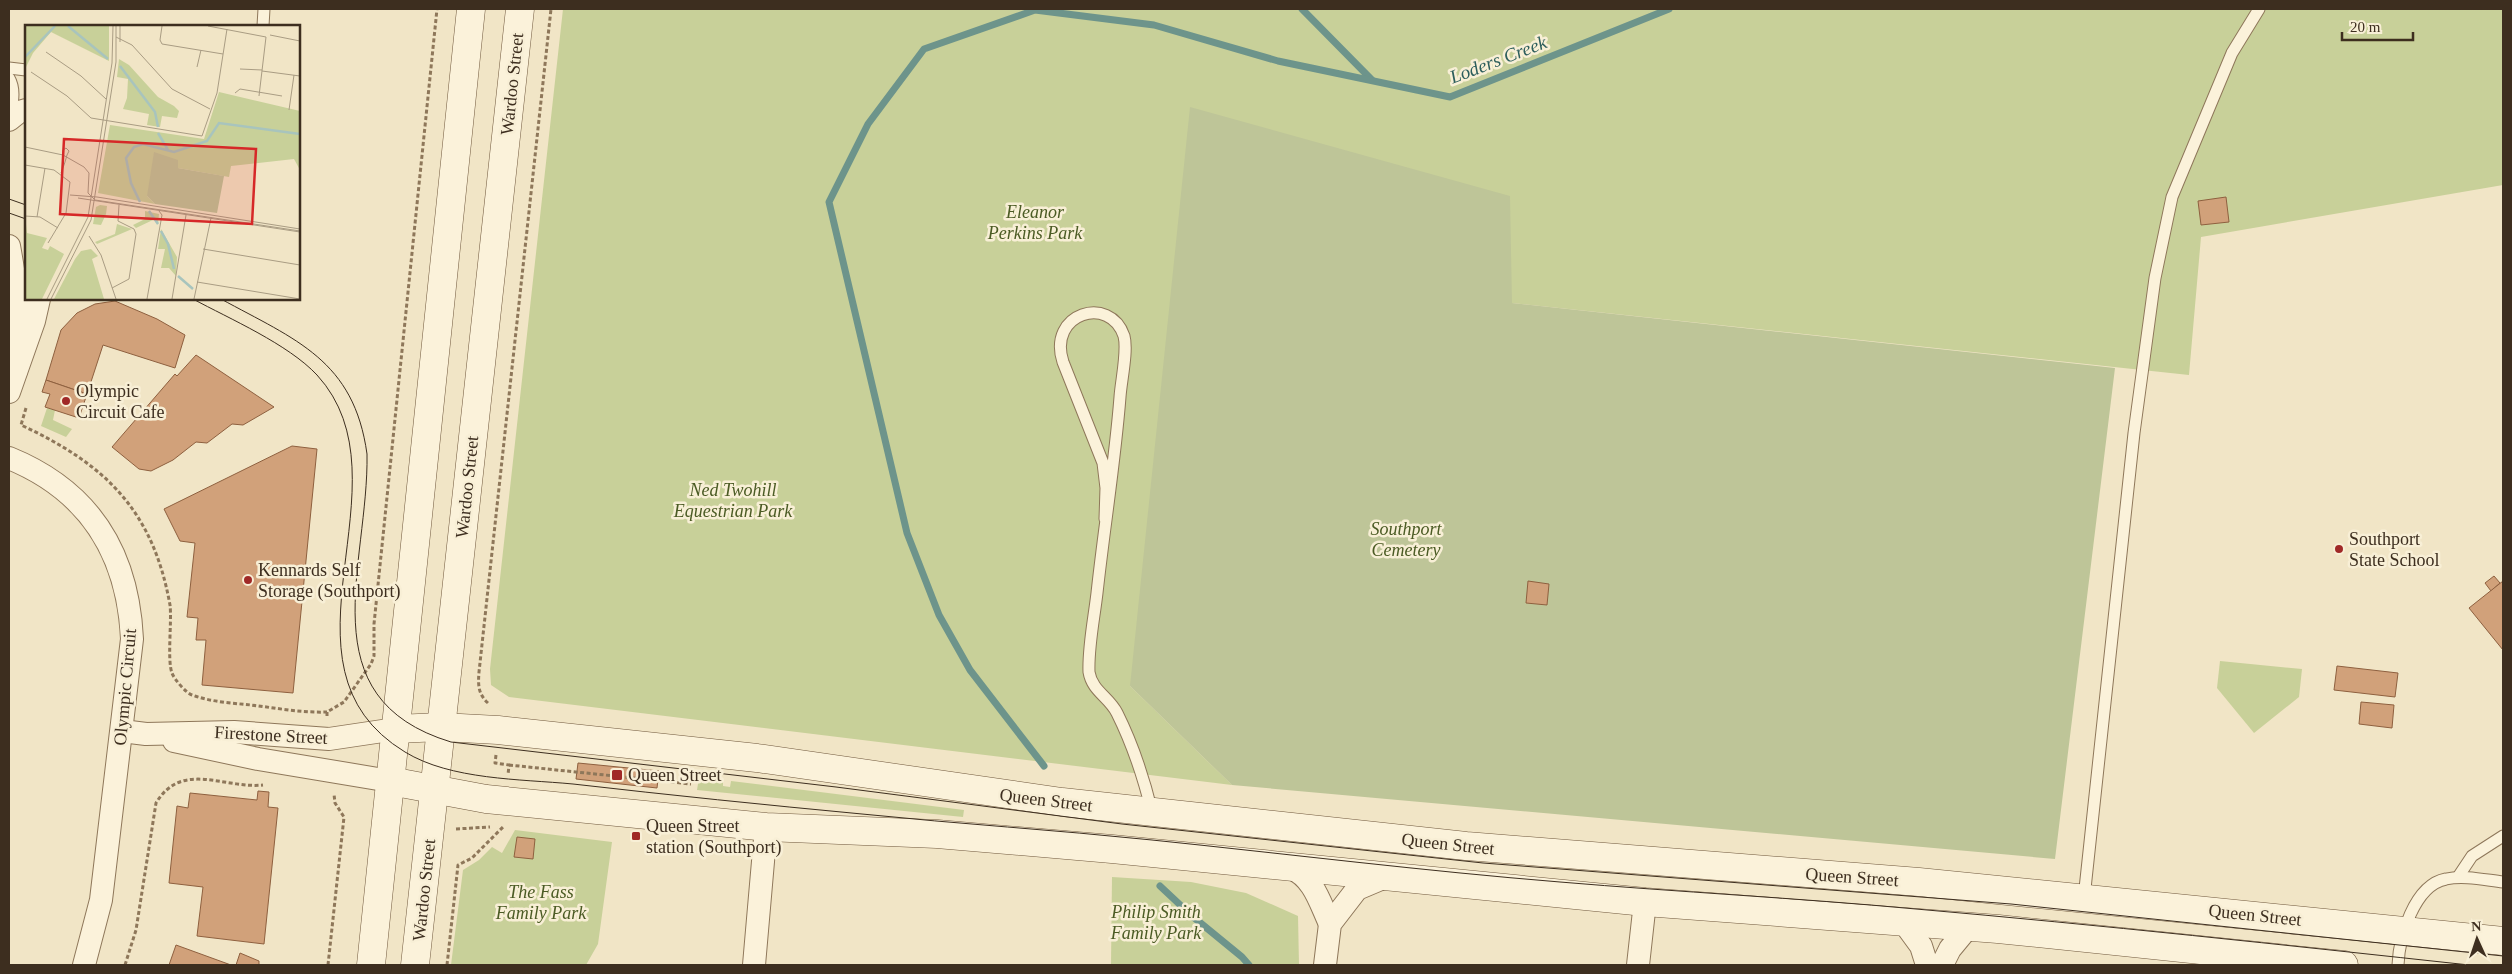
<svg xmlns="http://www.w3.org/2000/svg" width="2512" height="974" font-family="'Times New Roman',serif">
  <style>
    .green { fill: #c8d099 }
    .cemetery { fill: #bec598 }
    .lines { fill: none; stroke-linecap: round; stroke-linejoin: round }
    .stream { stroke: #6d948b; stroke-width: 7 }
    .building { fill: #d1a17a; stroke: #8e603f }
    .lane-casing { stroke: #8e775a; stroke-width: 13 }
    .street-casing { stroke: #8e775a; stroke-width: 24 }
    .secondary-casing { stroke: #70583d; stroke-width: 29 }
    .path { stroke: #8e775a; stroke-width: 3; stroke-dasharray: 4 2.5; stroke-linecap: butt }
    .lane { stroke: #fbf2da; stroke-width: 11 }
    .street { stroke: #fbf2da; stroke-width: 22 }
    .secondary { stroke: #fbf2da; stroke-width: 28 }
    .tram { stroke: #3d2e1f; stroke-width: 1 }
    .poi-dot { fill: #a02927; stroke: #f8efd6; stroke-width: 2 }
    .labels { text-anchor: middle; stroke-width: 5; stroke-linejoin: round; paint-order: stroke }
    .street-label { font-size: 18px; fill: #3d2e1f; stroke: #f8efd6 }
    .park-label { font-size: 18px; font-style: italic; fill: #4b5b24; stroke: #f8efd6 }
    .poi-label { font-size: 18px; fill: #3d2e1f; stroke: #f8efd6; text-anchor: start }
    .water-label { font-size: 19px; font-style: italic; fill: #2d5e5c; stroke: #f8efd6 }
    .inset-river { fill: none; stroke: #a8c4bd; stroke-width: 2.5 }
    .inset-road { fill: none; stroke: #a99c83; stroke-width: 1 }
    .view { fill: #d62828; fill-opacity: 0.15; stroke: #d62828; stroke-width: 2.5 }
    .inset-edge { fill: none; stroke: #3d2e1f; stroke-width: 2.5 }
  </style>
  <rect width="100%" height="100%" fill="#f1e5c6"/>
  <!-- green -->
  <g class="green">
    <path d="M 563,9 L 2503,9 L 2503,185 L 2201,237 L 2189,375 L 1512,303 L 1130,686 L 1232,785 L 509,697 L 491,685 L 490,669 Z"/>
    <path d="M 47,408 L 55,410 L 53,420 L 72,429 L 66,437 L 41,426 Z"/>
    <path d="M 2220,661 L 2302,669 L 2299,697 L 2254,733 L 2217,688 Z"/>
    <path d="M 699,778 L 723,781 L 723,786 L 730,787 L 731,781 L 964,810 L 963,817 L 697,790 Z"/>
    <path d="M 515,830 L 612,842 L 598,944 L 586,965 L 451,965 L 463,870 L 479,860 L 492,847 L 502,853 Z"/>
    <path d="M 1112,877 L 1191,882 L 1246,893 L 1298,916 L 1299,965 L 1111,965 Z"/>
  </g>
  <!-- cemetery -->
  <path class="cemetery" d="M 1190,107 L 1510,196 L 1512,303 L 2115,368 L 2055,859 L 1232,785 L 1130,686 Z"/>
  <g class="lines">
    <!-- stream -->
    <g class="stream">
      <path d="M 1302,9 L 1372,80"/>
      <path d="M 1044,766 L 970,670 L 939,615 L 907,533 L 829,202 L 868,124 L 924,49 L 1035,10 L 1154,25 L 1278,61 L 1450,97 L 1669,9"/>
      <path d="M 1160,886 L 1192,916 L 1242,957 L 1249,965"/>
    </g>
  </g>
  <!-- building -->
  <g class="building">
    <path d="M 2226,197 L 2229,222 L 2201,225 L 2198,201 Z"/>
    <path d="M 115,301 L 157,319 L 185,335 L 175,368 L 103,345 L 87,394 L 46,380 L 61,330 L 77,313 L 95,304 Z"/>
    <path d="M 196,355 L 274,407 L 243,425 L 232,424 L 207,443 L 196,442 L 173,460 L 151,471 L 139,469 L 112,447 L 175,374 L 177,376 Z"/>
    <path d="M 46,380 L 87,394 L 79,418 L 45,407 L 50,394 L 42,392 Z"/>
    <path d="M 292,446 L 317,449 L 293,693 L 202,685 L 206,640 L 196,640 L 198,618 L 187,617 L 195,543 L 180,541 L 164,509 Z"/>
    <path d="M 2494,576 L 2500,583 L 2491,591 L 2485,583 Z"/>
    <path d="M 1528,581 L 1549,584 L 1547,605 L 1526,603 Z"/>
    <path d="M 2503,581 L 2503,650 L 2469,608 Z"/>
    <path d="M 2337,666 L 2398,673 L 2395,697 L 2334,690 Z"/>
    <path d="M 2361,702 L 2394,705 L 2392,728 L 2359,724 Z"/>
    <path d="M 578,763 L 659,771 L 657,788 L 576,779 Z"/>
    <path d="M 258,791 L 269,792 L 268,807 L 278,808 L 264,944 L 197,936 L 203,887 L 169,883 L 177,806 L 188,808 L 190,793 L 257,800 Z"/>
    <path d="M 517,837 L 535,839 L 533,859 L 514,857 Z"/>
    <path d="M 176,945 L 231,965 L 169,965 Z"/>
    <path d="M 240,953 L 259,961 L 259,965 L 236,965 Z"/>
  </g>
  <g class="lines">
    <defs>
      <g id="lane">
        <path d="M 263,26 L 264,9"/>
        <path d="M 9,68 L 26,70"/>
        <path d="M 9,78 C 16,90 12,104 10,117"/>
        <path d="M 1105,519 L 1106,488 L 1103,463 L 1063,362 C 1047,313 1110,294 1124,336 C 1128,351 1121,381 1120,397 C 1115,462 1104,528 1097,593 C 1094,619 1088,647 1089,672 C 1092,691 1109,697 1117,713 C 1132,743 1144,779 1152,812"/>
        <path d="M 2458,877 L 2472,856 L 2503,836"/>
        <path d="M 2084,898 L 2134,433 L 2155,278 L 2172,197 L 2232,53 L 2259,9"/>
        <path d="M 2398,965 C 2399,938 2414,885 2446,879 C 2464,875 2485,880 2503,882"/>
      </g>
      <g id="street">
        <path d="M 9,120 L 19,112 L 26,110"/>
        <path d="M 9,246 C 17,290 23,326 16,371"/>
        <path d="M 9,392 L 34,321 L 39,299"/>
        <path d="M 9,458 C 90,491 128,554 132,639 L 101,900 L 84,965"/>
        <path d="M 122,731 L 146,734 L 234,732 L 329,739 L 396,729"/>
        <path d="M 174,741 L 258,759 L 390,781"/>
        <path d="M 1291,868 C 1314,878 1320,903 1330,924"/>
        <path d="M 1902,920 L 1921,946 L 1927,965"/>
        <path d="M 754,965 L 766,827"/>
        <path d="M 1325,965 L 1330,924 L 1357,889 L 1383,878"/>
        <path d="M 1638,965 L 1645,902"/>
        <path d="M 1942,965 L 1950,949 L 1969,926"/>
      </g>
      <g id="secondary">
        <path d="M 396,729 L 441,727 L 498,730 L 757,758 L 1062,802 L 1466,846 L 1919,882 L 2503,941"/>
        <path d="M 390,781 L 486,799 L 766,827 L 937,834 L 1112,849 L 1645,902 L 1998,929 L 2344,965"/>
        <path d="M 371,965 L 471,9"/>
        <path d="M 415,965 L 520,9"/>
      </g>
    </defs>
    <!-- lane casing -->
    <use href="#lane" class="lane-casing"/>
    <!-- street casing -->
    <use href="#street" class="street-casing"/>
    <!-- secondary casing -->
    <use href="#secondary" class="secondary-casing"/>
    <!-- path -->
    <g class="path">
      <path d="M 26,408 L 21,425 C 105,464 153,510 170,605 C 172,621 167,660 172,673 C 174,679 186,693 192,695 C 211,702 232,703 251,705 C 276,708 302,713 327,712"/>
      <path d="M 488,703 C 478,694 478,685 479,672 L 551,9"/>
      <path d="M 327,716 L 327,712 L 344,702 L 371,664 L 374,656 L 374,624 L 437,9"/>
      <path d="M 496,755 L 495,763 L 509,765 L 508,775"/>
      <path d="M 509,765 L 691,784"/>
      <path d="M 456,829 L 490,827"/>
      <path d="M 125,965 L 136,930 L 156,803 C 182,760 224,789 263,785"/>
      <path d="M 328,965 L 344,817 L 335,803 L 334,794"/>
      <path d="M 447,965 L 458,865 L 472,858 L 503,827"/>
    </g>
    <!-- lane -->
    <use href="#lane" class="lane"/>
    <!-- street -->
    <use href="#street" class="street"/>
    <!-- secondary -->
    <use href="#secondary" class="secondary"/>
    <!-- tram -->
    <g class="tram">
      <path d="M 9,199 L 26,205"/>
      <path d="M 9,213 L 26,219"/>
      <path d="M 193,299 C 230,319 288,344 317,375 C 415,482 262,665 405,752 C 451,780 520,779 573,784 C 669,795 766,805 862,814 C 959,824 1056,830 1152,840 C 1288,854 1424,871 1560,882 C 1679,892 1797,898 1916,909 C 2100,925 2285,945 2469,965"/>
      <path d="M 221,299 C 296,340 354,360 367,454 C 369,564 306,698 451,742 L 836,787 L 1122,824 L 1483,863 L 2011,904 L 2503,956"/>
    </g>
  </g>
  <!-- markers -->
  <g class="poi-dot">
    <circle cx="66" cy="401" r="5"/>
    <circle cx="2339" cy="549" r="5"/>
    <circle cx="248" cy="580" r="5"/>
    <rect x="611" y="769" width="12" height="12" rx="2.5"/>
    <rect x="631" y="831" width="10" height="10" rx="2.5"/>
  </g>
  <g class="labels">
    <!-- street labels -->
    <g class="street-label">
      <text transform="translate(512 84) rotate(-84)" y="6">Wardoo Street</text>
      <text transform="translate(467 487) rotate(-84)" y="6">Wardoo Street</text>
      <text transform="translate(125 687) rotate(-85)" y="6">Olympic Circuit</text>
      <text transform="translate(271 735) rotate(3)" y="6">Firestone Street</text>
      <text transform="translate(1046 800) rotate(7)" y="6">Queen Street</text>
      <text transform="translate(1448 844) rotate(6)" y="6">Queen Street</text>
      <text transform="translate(1852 877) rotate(4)" y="6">Queen Street</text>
      <text transform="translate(424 890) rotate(-84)" y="6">Wardoo Street</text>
      <text transform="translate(2255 915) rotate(6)" y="6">Queen Street</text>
    </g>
    <!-- park labels -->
    <g class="park-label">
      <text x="1035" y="218">Eleanor<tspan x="1035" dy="21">Perkins Park</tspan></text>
      <text x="733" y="496">Ned Twohill<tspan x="733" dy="21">Equestrian Park</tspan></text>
      <text x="1406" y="535">Southport<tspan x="1406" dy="21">Cemetery</tspan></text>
      <text x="541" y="898">The Fass<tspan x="541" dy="21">Family Park</tspan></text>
      <text x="1156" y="918">Philip Smith<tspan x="1156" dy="21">Family Park</tspan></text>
    </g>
    <!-- poi labels -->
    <g class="poi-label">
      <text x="76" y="397">Olympic<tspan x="76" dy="21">Circuit Cafe</tspan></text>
      <text x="2349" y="545">Southport<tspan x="2349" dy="21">State School</tspan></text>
      <text x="258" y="576">Kennards Self<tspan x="258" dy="21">Storage (Southport)</tspan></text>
      <text x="628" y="781">Queen Street</text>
      <text x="646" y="832">Queen Street<tspan x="646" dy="21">station (Southport)</tspan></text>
    </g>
    <!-- water labels -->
    <g class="water-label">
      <text transform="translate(1498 59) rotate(-21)" y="7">Loders Creek</text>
    </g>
  </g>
  <!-- overview -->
  <g transform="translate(25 25)">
    <rect width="275" height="275" fill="#f1e5c6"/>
    <path d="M 0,1 L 84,1 L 84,36 L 26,7 L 8,28 L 0,44 ZM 94,34 L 104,40 L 133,72 L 149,81 L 154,86 L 152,93 L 137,91 L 135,102 L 122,100 L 124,89 L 98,84 L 102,73 L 103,54 L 92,52 ZM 194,67 L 275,86 L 275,145 L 269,134 L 206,141 L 204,152 L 153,143 L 122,171 L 130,179 L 73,168 L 85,100 L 179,114 ZM 75,180 L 82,181 L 81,189 L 76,200 L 68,199 L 71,182 ZM 120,186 L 134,189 L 133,200 L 130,194 L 111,203 L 108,200 L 120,194 ZM 1,199 L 2,208 L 22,213 L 17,223 L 23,225 L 25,221 L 39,229 L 17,274 L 0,274 ZM 92,199 L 107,204 L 72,219 L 70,217 L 90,209 ZM 136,204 L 152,232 L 151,251 L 144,243 L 136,243 L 140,224 L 133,224 ZM 66,224 L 73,231 L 67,234 L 79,274 L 29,274 L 50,234 L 56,226 Z" fill="#c8d099"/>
    <path d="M 129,127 L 153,135 L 153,143 L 199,151 L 192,188 L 130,179 L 122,171 Z" fill="#bec598"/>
    <path class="inset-river" d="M 43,1 L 83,34M 0,32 L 30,1M 95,41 L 130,87 L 133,102M 133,108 L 143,125M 115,177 L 106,158 L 101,133 L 109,122 L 118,119 L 149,127 L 182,116 L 194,98 L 275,109M 124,186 L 133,199M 136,206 L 143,219 L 149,244M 153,251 L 168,264"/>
    <path class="inset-road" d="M 95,1 L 95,17M 137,1 L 135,15 L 137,19 L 198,29M 183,1 L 241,12M 245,10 L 275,16M 91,12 L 107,20 L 147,64 L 185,84M 21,27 L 56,51 L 81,74M 172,42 L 176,25M 215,44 L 237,45M 237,46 L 275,51M 6,47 L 42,71 L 66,93 L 177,111 L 192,68 L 202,4M 210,68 L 215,64 L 257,71M 234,71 L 241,12M 264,85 L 269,50M 0,122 L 38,130 L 59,142 L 64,148 L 63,168 L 70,175 L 275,206M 0,140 L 29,145 L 45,157 L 41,188 L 23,218M 36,148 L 39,140 L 40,137 L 42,130 L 44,126 L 41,123 L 38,125 L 38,142M 45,170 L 72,172 L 275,204M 53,173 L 275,207M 0,191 L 15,192 L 33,203M 12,192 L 20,143M 64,211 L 76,230 L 91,274M 178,224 L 275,240M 172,257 L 275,274M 87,263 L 104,254 L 111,209 L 109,204 L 93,196 L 94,180M 22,274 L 63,192 L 87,38 L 88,1M 26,274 L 66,195 L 91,37 L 91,1M 122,274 L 137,190 L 134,186M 147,274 L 161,190M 169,274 L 186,193"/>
    <path class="view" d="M 39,114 L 231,124 L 227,199 L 35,189 Z"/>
    <rect width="275" height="275" class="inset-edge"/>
  </g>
  <!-- border -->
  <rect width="2512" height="974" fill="none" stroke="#3d2e1f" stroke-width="20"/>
  <!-- north arrow -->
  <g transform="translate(2477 939) rotate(357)" stroke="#f8efd6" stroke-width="4" paint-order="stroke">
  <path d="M0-4L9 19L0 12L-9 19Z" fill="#3d2e1f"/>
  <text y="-8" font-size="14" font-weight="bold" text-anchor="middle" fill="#3d2e1f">N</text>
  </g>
  <!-- scale -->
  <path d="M2342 32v8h71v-8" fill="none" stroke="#3d2e1f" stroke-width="2.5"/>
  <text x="2350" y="32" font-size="15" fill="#3d2e1f" stroke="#f8efd6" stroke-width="4" paint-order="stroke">20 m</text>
</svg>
